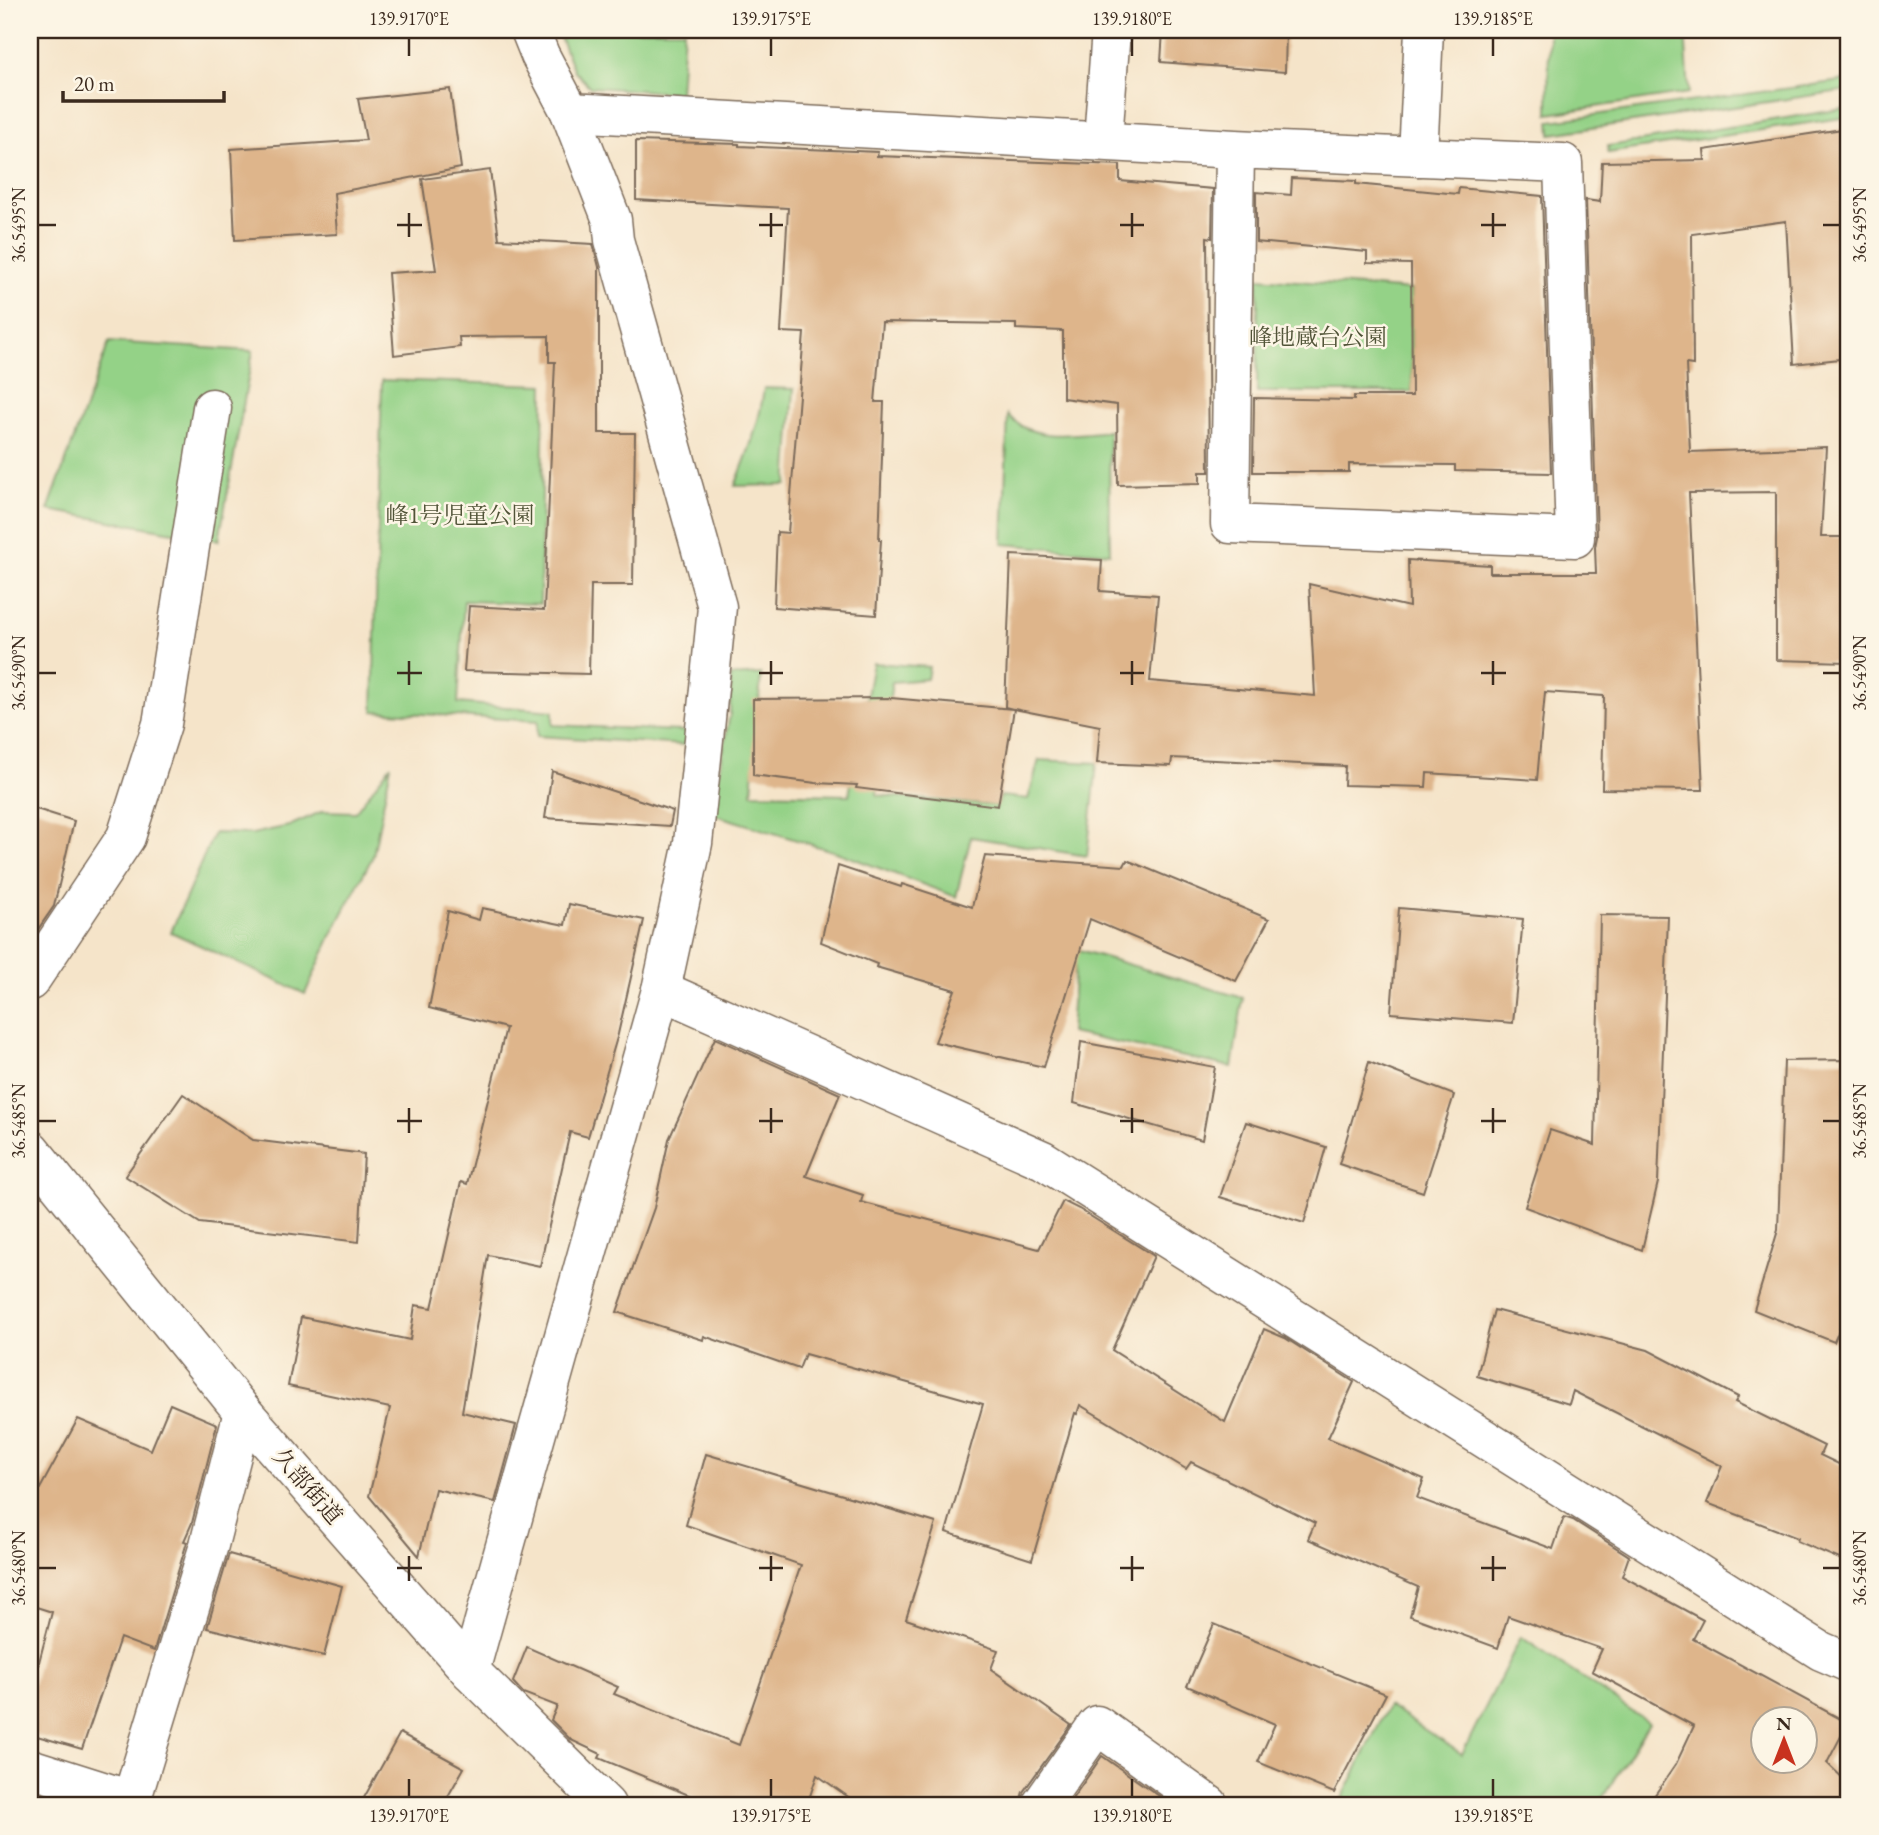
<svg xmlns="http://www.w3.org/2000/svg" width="1879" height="1835" font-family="'EB Garamond','Noto Serif JP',serif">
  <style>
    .green { fill: #94d287; stroke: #687e52; stroke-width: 2 }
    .building { fill: #deb58b; fill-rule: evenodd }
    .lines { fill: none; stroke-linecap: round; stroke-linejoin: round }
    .minor-casing { stroke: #7c6b5a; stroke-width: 41 }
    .minor { stroke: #fff; stroke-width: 38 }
    .ticks { fill: none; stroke: #3b2a1e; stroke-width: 2.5 }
    .labels { text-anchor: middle; stroke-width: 5; stroke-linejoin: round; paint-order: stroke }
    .park-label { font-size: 23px; fill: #515438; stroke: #fcf5e5 }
    .street-label { font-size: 23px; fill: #3b2a1e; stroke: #fcf5e5 }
    .neatline { fill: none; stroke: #3b2a1e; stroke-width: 2.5 }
    .ticks-label { font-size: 18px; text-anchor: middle; fill: #3b2a1e }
  </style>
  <rect width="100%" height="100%" fill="#fcf5e5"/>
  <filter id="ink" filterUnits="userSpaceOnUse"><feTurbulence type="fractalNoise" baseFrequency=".0143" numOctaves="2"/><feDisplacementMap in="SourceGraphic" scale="14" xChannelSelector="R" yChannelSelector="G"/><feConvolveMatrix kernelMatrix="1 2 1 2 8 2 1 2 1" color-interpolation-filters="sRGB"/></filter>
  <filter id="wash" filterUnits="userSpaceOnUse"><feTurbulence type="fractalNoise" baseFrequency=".00686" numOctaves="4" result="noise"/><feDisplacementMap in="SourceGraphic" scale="28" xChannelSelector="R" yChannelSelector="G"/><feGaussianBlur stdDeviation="1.57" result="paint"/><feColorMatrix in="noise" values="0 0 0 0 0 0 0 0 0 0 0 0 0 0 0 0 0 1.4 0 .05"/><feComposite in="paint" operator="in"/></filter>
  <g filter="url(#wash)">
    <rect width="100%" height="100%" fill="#f5e4c9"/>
    <!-- green -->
    <g class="green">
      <path d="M 557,30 L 684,30 L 680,93 L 590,87 L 574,71 Z"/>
      <path d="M 1549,30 L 1685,30 L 1689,93 L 1548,114 Z"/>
      <path d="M 1849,80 L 1849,90 L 1551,134 L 1550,121 Z"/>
      <path d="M 1849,108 L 1849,117 L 1608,153 L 1608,146 Z"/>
      <path d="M 1258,278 L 1411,290 L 1412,392 L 1257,392 Z"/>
      <path d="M 109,342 L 253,351 L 219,540 L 48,510 Z"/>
      <path d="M 382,380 L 544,385 L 540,604 L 464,601 L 458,703 L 553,711 L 553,725 L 701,732 L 701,746 L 537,736 L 538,721 L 373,711 Z"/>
      <path d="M 764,388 L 794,389 L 787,485 L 735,486 C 748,453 760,423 764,388 Z"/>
      <path d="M 1008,415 C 1031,443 1077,434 1109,431 L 1110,553 L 1003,544 Z"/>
      <path d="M 873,663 L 929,667 L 927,679 L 892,682 L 877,795 L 997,806 L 1001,796 L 1028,799 L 1039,760 L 1097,763 L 1087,856 L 971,837 L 956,897 L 839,853 L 712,814 L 730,714 L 731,676 L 761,674 L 752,793 L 849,795 Z"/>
      <path d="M 391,765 L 373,856 L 331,936 L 305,994 L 171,932 L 214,833 L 252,834 L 289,826 L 323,811 L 355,812 Z"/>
      <path d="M 1076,949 L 1243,998 L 1232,1067 L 1070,1033 Z"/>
      <path d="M 1521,1637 L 1649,1723 L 1598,1805 L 1339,1805 L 1388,1706 L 1462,1754 Z"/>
    </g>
    <g id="blocks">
      <!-- building -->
      <g class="building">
        <path d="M 1163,30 L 1286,30 L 1285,72 L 1161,62 Z"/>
        <path d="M 450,89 L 461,168 L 334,193 L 337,234 L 235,240 L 231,149 L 366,140 L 358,99 Z"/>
        <path d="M 1849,128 L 1849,358 L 1794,364 L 1786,221 L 1692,234 L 1693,365 L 1686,364 L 1690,452 L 1826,447 L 1821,537 L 1846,537 L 1842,605 L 1849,605 L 1849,662 L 1776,660 L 1776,492 L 1689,493 L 1703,790 L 1602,789 L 1604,696 L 1545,692 L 1537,780 L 1427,773 L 1426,787 L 1344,785 L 1345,766 L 1172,758 L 1171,766 L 1097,763 L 1100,726 L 1014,709 L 998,806 L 856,788 L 857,785 L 816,783 L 753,775 L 753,699 L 891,698 L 1013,709 L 1005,707 L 1011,555 L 1102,560 L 1100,591 L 1158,595 L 1150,681 L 1315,696 L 1309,584 L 1409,607 L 1408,560 L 1490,565 L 1490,573 L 1596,573 L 1595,547 L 1597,537 L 1586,200 L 1600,202 L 1602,162 L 1705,160 L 1704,150 Z"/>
        <path d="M 636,141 L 739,144 L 739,146 L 878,152 L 877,156 L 1120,165 L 1120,181 L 1213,189 L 1212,238 L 1207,237 L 1209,472 L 1200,472 L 1200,483 L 1118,485 L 1117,405 L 1063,398 L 1063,331 L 1016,329 L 1016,324 L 882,322 L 875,402 L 884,402 L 879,540 L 881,540 L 876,615 L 774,607 L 777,532 L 788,533 L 804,333 L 781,332 L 788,208 L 636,200 Z"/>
        <path d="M 490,170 L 499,239 L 593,244 L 599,267 L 599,433 L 635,433 L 633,585 L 591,585 L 589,674 L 464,671 L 469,606 L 544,610 L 555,362 L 549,362 L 549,336 L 459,337 L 460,347 L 394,355 L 388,273 L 436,270 L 422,179 Z"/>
        <path d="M 1292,178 L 1356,181 L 1356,184 L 1458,194 L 1459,188 L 1542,196 L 1551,473 L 1455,471 L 1455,465 L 1349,464 L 1349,472 L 1253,472 L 1254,398 L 1354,400 L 1354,396 L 1412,396 L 1411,264 L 1367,263 L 1367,252 L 1256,242 L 1256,192 L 1291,195 Z"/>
        <path d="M 552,771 L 673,811 L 670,826 L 545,818 Z"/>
        <path d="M 30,807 L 74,821 L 54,906 L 34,935 L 30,934 Z"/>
        <path d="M 985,856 L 1124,866 L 1127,860 L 1269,919 L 1236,981 L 1090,919 L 1044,1067 L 935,1042 L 955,990 L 876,967 L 877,964 L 821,942 L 838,866 L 901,887 L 902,884 L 972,907 Z"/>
        <path d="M 569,904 L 644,920 L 618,1034 L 588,1137 L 570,1132 L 540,1266 L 488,1255 L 462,1412 L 516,1425 L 495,1502 L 435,1489 L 419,1556 L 369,1496 L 390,1408 L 288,1386 L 301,1317 L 410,1340 L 415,1305 L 432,1308 L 461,1182 L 467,1184 L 506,1028 L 429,1008 L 448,911 L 479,920 L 482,908 L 565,925 Z"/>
        <path d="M 1399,908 L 1523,919 L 1513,1023 L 1391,1013 Z"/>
        <path d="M 1600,915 L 1668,916 L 1658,1182 L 1642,1250 L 1525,1207 L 1550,1130 L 1595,1145 Z"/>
        <path d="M 715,1038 L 840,1094 L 806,1176 L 863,1195 L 861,1202 L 1039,1249 L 1063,1201 L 1079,1209 L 1154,1256 L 1112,1350 L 1225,1422 L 1264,1329 L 1285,1338 L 1354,1382 L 1328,1438 L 1424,1479 L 1417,1498 L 1553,1549 L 1564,1517 L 1573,1520 L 1629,1556 L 1622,1576 L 1703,1620 L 1693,1639 L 1848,1723 L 1827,1763 L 1849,1784 L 1849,1805 L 1648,1805 L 1676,1764 L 1694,1726 L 1592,1671 L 1602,1649 L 1508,1616 L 1498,1648 L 1410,1616 L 1418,1587 L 1308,1539 L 1315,1523 L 1191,1462 L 1186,1469 L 1080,1405 L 1077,1414 L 1075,1413 L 1032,1560 L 946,1532 L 983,1404 L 805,1354 L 799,1369 L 704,1336 L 703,1340 L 617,1312 L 654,1208 L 669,1139 ZM 1763,1719 L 1805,1719 L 1805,1761 L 1763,1761 Z"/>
        <path d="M 1081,1042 L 1215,1067 L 1202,1140 L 1074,1103 Z"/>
        <path d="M 1849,1060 L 1849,1307 L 1834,1342 L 1754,1310 L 1778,1230 L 1784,1061 Z"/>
        <path d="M 1369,1062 L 1454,1095 L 1423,1192 L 1339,1164 Z"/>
        <path d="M 183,1094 L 253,1140 L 364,1154 L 359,1242 L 200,1223 L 125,1176 Z"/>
        <path d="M 1246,1122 L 1326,1147 L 1304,1223 L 1220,1197 Z"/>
        <path d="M 1494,1310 L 1648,1350 L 1738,1397 L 1735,1402 L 1824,1446 L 1820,1455 L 1849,1469 L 1849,1563 L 1797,1541 L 1798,1538 L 1707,1503 L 1722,1466 L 1573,1391 L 1569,1404 L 1477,1376 Z"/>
        <path d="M 170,1404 L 217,1424 L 192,1523 L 184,1541 L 187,1542 L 154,1651 L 120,1638 L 82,1749 L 30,1734 L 30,1697 L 52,1612 L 30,1605 L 30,1507 L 78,1419 L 151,1450 Z"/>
        <path d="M 706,1454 L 936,1523 L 906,1619 L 998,1650 L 991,1669 L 1071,1725 L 1023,1792 L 1019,1805 L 860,1805 L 817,1775 L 807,1805 L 713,1805 L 599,1758 L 601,1754 L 571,1740 L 551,1720 L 557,1706 L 523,1693 L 513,1682 L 527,1647 L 618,1687 L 614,1694 L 739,1745 L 801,1565 L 686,1525 Z"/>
        <path d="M 229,1554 L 342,1586 L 324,1656 L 207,1628 Z"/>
        <path d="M 1214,1624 L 1386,1694 L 1334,1793 L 1258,1762 L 1275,1724 L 1187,1686 Z"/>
        <path d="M 400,1733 L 464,1768 L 443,1805 L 360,1805 Z"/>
        <path d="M 1102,1756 L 1172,1805 L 1068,1805 Z"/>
      </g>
    </g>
  </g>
  <g filter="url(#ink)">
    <use href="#blocks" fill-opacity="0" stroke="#7c6b5a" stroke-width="2"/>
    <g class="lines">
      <defs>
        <g id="minor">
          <path d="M 570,112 L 1235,149 L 1563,163 L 1575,538 L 1230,524 L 1235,149"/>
          <path d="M 1103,140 L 1111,30"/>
          <path d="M 1418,157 L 1424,30"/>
          <path d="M 30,981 L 126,837 L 162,724 L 212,408"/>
          <path d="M 661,990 L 1043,1160 L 1821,1651 L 1849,1663"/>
          <path d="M 30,1149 L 243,1412 L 470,1671 L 606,1805"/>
          <path d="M 470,1671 L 661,990 L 693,843 L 704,739 L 717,607 L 614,240 L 612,220 L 570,112 L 540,55 L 530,30"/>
          <path d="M 30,1768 L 131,1800"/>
          <path d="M 130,1805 L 209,1545 L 243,1412"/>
          <path d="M 1041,1805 L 1097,1725 L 1209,1805"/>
        </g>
      </defs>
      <!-- minor casing -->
      <use href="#minor" class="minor-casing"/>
      <!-- minor -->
      <use href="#minor" class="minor"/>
    </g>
  </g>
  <!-- ticks -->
  <path class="ticks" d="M 409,38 L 409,56M 771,38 L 771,56M 1132,38 L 1132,56M 1493,38 L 1493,56M 409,213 L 409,237M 771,213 L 771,237M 1132,213 L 1132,237M 1493,213 L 1493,237M 38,225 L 56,225M 397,225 L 422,225M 759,225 L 783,225M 1120,225 L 1144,225M 1481,225 L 1506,225M 1823,225 L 1840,225M 409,661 L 409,685M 771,661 L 771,685M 1132,661 L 1132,685M 1493,661 L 1493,685M 38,673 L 56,673M 397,673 L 422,673M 759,673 L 783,673M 1120,673 L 1144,673M 1481,673 L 1506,673M 1823,673 L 1840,673M 409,1108 L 409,1133M 771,1108 L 771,1133M 1132,1108 L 1132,1133M 1493,1108 L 1493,1133M 38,1121 L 56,1121M 397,1121 L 422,1121M 759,1121 L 783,1121M 1120,1121 L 1144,1121M 1481,1121 L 1506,1121M 1823,1121 L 1840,1121M 409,1556 L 409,1581M 771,1556 L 771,1581M 1132,1556 L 1132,1581M 1493,1556 L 1493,1581M 38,1568 L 56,1568M 397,1568 L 422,1568M 759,1568 L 783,1568M 1120,1568 L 1144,1568M 1481,1568 L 1506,1568M 1823,1568 L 1840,1568M 409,1779 L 409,1797M 771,1779 L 771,1797M 1132,1779 L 1132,1797M 1493,1779 L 1493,1797"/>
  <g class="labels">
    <!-- park labels -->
    <g class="park-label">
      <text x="1318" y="345">峰地蔵台公園</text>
      <text x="460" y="523">峰1号児童公園</text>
    </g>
    <!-- street labels -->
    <g class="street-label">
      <text transform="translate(308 1486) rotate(49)" y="8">久部街道</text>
    </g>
  </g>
  <!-- margin -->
  <rect width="1879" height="1835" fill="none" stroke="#fcf5e5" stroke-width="77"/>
  <!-- north arrow -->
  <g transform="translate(1784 1740)"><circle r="33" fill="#fcf5e5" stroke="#afa495" stroke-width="2"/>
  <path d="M0-5L12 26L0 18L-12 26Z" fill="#c8321e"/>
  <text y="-10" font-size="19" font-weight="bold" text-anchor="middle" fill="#3b2a1e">N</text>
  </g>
  <!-- scale -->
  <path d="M63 91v10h161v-10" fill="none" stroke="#3b2a1e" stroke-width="3.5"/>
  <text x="74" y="91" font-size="21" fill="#3b2a1e" stroke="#fcf5e5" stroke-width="5" paint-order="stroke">20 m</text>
  <rect x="38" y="38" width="1802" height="1759" class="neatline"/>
  <g class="ticks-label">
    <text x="409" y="25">139.9170°E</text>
    <text x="771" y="25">139.9175°E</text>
    <text x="1132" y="25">139.9180°E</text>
    <text x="1493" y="25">139.9185°E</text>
    <text transform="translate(19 225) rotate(-90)" y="6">36.5495°N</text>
    <text transform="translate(1860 225) rotate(-90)" y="6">36.5495°N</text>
    <text transform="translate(19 673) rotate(-90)" y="6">36.5490°N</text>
    <text transform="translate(1860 673) rotate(-90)" y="6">36.5490°N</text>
    <text transform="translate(19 1121) rotate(-90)" y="6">36.5485°N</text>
    <text transform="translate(1860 1121) rotate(-90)" y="6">36.5485°N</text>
    <text transform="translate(19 1568) rotate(-90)" y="6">36.5480°N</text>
    <text transform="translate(1860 1568) rotate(-90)" y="6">36.5480°N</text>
    <text x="409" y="1822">139.9170°E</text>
    <text x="771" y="1822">139.9175°E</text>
    <text x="1132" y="1822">139.9180°E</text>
    <text x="1493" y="1822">139.9185°E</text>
  </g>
</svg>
